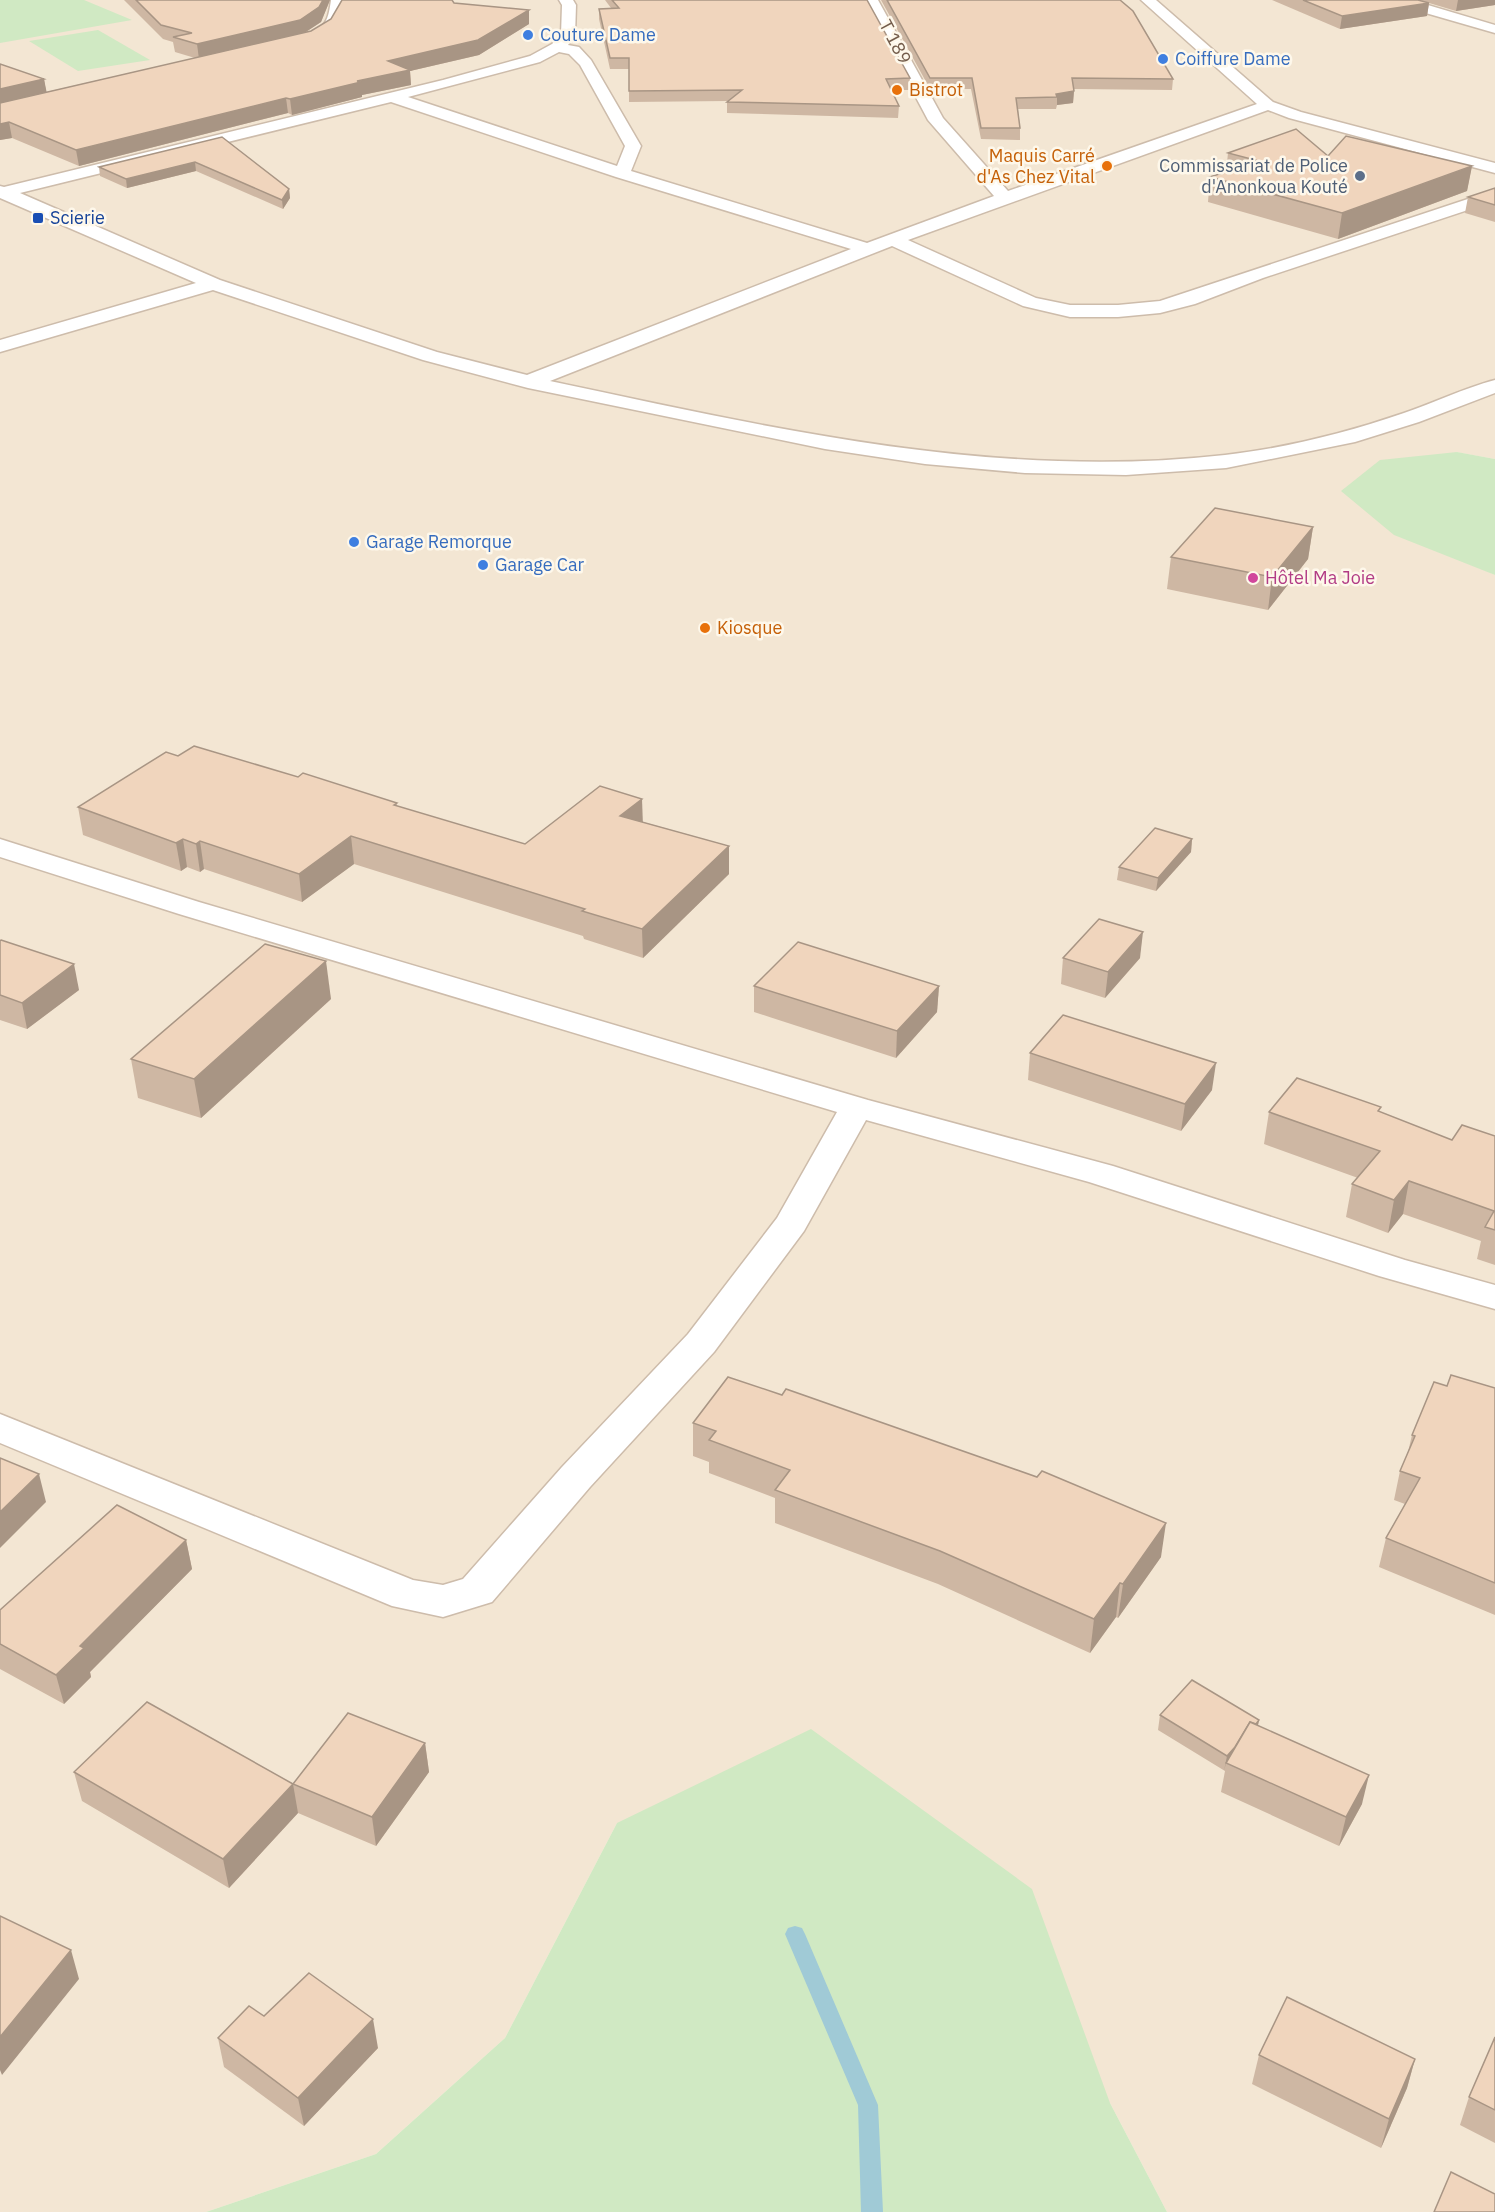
<svg xmlns="http://www.w3.org/2000/svg" width="1495" height="2212" font-family="'IBM Plex Sans',sans-serif">
  <style>
    .residential { fill: #f3e6d3 }
    .green { fill: #d0e9c3 }
    .lines { fill: none; stroke-linecap: round; stroke-linejoin: round }
    .stream { fill: #a0cad6; fill-rule: evenodd }
    .street-casing { stroke: #cdbcab; stroke-width: 3 }
    .street { fill: #fff; fill-rule: evenodd }
    .wall { fill: #ceb7a3 }
    .shaded-wall { fill: #a89584 }
    .building { fill: #f0d5bd; stroke: #a89584; stroke-width: 1.5 }
    .shop-dot { fill: #3f7fe0; stroke: #fef8eb; stroke-width: 2 }
    .food-dot { fill: #e8710a; stroke: #fef8eb; stroke-width: 2 }
    .service-dot { fill: #5c6f8a; stroke: #fef8eb; stroke-width: 2 }
    .transit-dot { fill: #1a4fb4; stroke: #fef8eb; stroke-width: 2 }
    .hotel-dot { fill: #d1479c; stroke: #fef8eb; stroke-width: 2 }
    .labels { text-anchor: middle; stroke-width: 5; stroke-linejoin: round; paint-order: stroke }
    .far-shop-label { font-size: 18px; fill: #366cbe; stroke: #fef8eb; text-anchor: start }
    .far-street-label { font-size: 18px; fill: #735c4b; stroke: #fef8eb }
    .far-food-label { font-size: 18px; fill: #c56008; stroke: #fef8eb; text-anchor: start }
    .far-service-label { font-size: 18px; fill: #4e5e75; stroke: #fef8eb; text-anchor: end }
    .far-transit-label { font-size: 18px; fill: #164399; stroke: #fef8eb; text-anchor: start }
    .far-hotel-label { font-size: 18px; fill: #b23c85; stroke: #fef8eb; text-anchor: start }
  </style>
  <rect width="100%" height="100%" fill="#fcf4e4"/>
  <!-- residential -->
  <path class="residential" d="M 0,0 L 1495,0 L 1495,459 L 1456,452 L 1489,572 L 1495,575 L 1495,2212 L 1167,2212 L 1110,2103 L 617,1823 L 505,2038 L 376,2154 L 206,2212 L 0,2212 Z"/>
  <!-- green -->
  <g class="green">
    <path d="M 0,0 L 84,0 L 132,20 L 0,43 Z"/>
    <path d="M 98,30 L 150,60 L 78,71 L 29,41 Z"/>
    <path d="M 1457,452 L 1495,459 L 1495,575 L 1394,535 L 1341,491 L 1380,460 Z"/>
    <path d="M 811,1729 L 1032,1889 L 1110,2103 L 1167,2212 L 206,2212 L 376,2154 L 505,2038 L 617,1823 Z"/>
  </g>
  <g class="lines">
    <!-- stream -->
    <path class="stream" d="M 795,1926 L 802,1928 L 805,1934 L 878,2105 L 883,2212 L 861,2212 L 858,2105 L 785,1934 L 788,1928 Z"/>
    <defs>
      <g id="street">
        <path d="M 331,0 L 345,0 C 342,20 329,49 303,42 L 301,39 C 305,35 309,34 315,31 C 328,25 329,13 331,0 Z"/>
        <path d="M 559,0 L 573,0 L 576,5 L 575,36 L 568,45 L 579,47 L 591,60 L 641,146 L 631,171 L 867,243 L 994,196 L 928,120 L 864,0 L 878,0 L 943,118 L 1008,191 L 1257,104 L 1141,0 L 1156,0 L 1273,102 L 1301,112 L 1495,163 L 1495,173 L 1289,118 L 1268,110 L 908,240 L 1036,298 L 1070,305 L 1118,305 L 1160,301 L 1495,190 L 1495,201 L 1263,278 L 1195,304 L 1160,313 L 1118,317 L 1070,317 L 1023,306 L 892,246 L 550,381 C 771,428 997,481 1225,455 C 1286,448 1346,433 1404,413 C 1434,403 1464,388 1495,380 L 1495,393 L 1419,422 L 1355,442 L 1226,468 L 1126,475 L 1025,473 L 925,464 L 825,449 L 528,388 L 423,360 L 213,290 L 0,352 L 0,340 L 196,283 L 0,198 L 0,186 L 4,187 L 443,80 L 530,56 L 552,44 L 561,35 L 562,5 ZM 559,52 L 569,54 L 580,65 L 625,146 L 617,166 L 408,97 L 540,62 ZM 391,102 L 616,177 L 851,249 L 527,375 L 437,352 L 220,280 L 20,193 Z"/>
        <path d="M 1389,0 L 1411,0 L 1495,25 L 1495,33 L 1391,3 Z"/>
        <path d="M 0,839 L 199,902 L 868,1100 L 1113,1166 L 1405,1260 L 1495,1285 L 1495,1309 L 1379,1276 L 1089,1182 L 866,1120 L 804,1231 L 714,1352 L 590,1487 L 492,1602 L 443,1617 L 392,1606 L 0,1443 L 0,1414 L 413,1580 L 443,1585 L 463,1579 L 562,1467 L 688,1334 L 777,1218 L 837,1112 L 179,914 L 0,857 Z"/>
      </g>
    </defs>
    <!-- street casing -->
    <use href="#street" class="street-casing"/>
    <!-- street -->
    <use href="#street" class="street"/>
  </g>
  <!-- wall -->
  <g class="wall">
    <path d="M 124,0 L 330,0 L 321,22 L 306,32 L 454,3 L 529,10 L 529,24 L 479,55 L 410,71 L 411,85 L 362,95 L 362,97 L 292,115 L 288,113 L 79,166 L 12,138 L 0,140 L 0,64 L 44,79 L 46,92 L 195,58 L 175,52 L 173,42 L 163,39 Z"/>
    <path d="M 605,0 L 867,0 L 910,78 L 909,90 L 891,90 L 899,106 L 898,118 L 727,113 L 727,101 L 629,102 L 629,69 L 610,69 L 599,19 L 599,9 L 611,8 Z"/>
    <path d="M 881,0 L 1120,0 L 1173,79 L 1172,90 L 1074,89 L 1073,103 L 1057,105 L 1056,109 L 1018,109 L 1020,128 L 1020,140 L 981,139 L 971,89 L 930,89 Z"/>
    <path d="M 1272,0 L 1418,0 L 1429,3 L 1427,16 L 1340,29 Z"/>
    <path d="M 1419,0 L 1495,0 L 1495,5 L 1456,11 Z"/>
    <path d="M 222,137 L 289,189 L 290,198 L 283,209 L 196,171 L 127,188 L 100,176 L 99,167 Z"/>
    <path d="M 1228,153 L 1328,156 L 1472,166 L 1467,191 L 1338,239 L 1208,202 L 1210,177 L 1226,172 Z"/>
    <path d="M 1495,188 L 1495,222 L 1465,213 L 1468,197 Z"/>
    <path d="M 1313,527 L 1308,559 L 1268,610 L 1167,589 L 1171,557 Z"/>
    <path d="M 178,756 L 298,777 L 397,803 L 397,806 L 525,844 L 643,822 L 729,846 L 729,874 L 643,958 L 584,939 L 583,936 L 354,864 L 302,902 L 204,869 L 200,872 L 187,867 L 181,871 L 83,835 L 78,807 Z"/>
    <path d="M 1192,839 L 1191,852 L 1156,891 L 1117,880 L 1119,867 Z"/>
    <path d="M 0,941 L 79,990 L 27,1029 L 0,1020 Z"/>
    <path d="M 1063,958 L 1140,958 L 1105,998 L 1061,984 Z"/>
    <path d="M 754,986 L 939,986 L 937,1012 L 896,1058 L 754,1012 Z"/>
    <path d="M 331,999 L 201,1118 L 138,1098 L 131,1059 Z"/>
    <path d="M 1030,1053 L 1212,1090 L 1181,1131 L 1028,1080 Z"/>
    <path d="M 1269,1112 L 1380,1112 L 1452,1140 L 1495,1136 L 1495,1265 L 1477,1259 L 1481,1241 L 1403,1214 L 1388,1233 L 1346,1217 L 1352,1184 L 1358,1178 L 1264,1144 Z"/>
    <path d="M 1447,1386 L 1495,1388 L 1495,1615 L 1379,1567 L 1386,1538 L 1405,1504 L 1394,1500 L 1400,1471 L 1408,1452 L 1412,1435 Z"/>
    <path d="M 693,1423 L 1161,1557 L 1118,1618 L 1116,1617 L 1090,1653 L 938,1584 L 775,1523 L 775,1498 L 709,1473 L 709,1462 L 693,1456 Z"/>
    <path d="M 186,1540 L 192,1569 L 90,1672 L 91,1677 L 64,1704 L 0,1669 L 0,1610 Z"/>
    <path d="M 1160,1715 L 1259,1720 L 1258,1725 L 1362,1804 L 1339,1846 L 1221,1792 L 1225,1771 L 1158,1730 Z"/>
    <path d="M 425,1743 L 429,1772 L 376,1846 L 298,1813 L 229,1888 L 82,1801 L 74,1772 L 293,1784 Z"/>
    <path d="M 264,2016 L 378,2048 L 304,2126 L 224,2067 L 218,2038 Z"/>
    <path d="M 1495,2037 L 1495,2143 L 1460,2125 L 1469,2097 Z"/>
    <path d="M 1259,2055 L 1415,2059 L 1407,2088 L 1381,2148 L 1252,2084 Z"/>
  </g>
  <!-- shaded-wall -->
  <g class="shaded-wall">
    <path d="M 323,0 L 330,0 L 321,22 L 301,35 L 199,59 L 197,44 Z"/>
    <path d="M 1458,0 L 1495,0 L 1495,5 L 1456,11 Z"/>
    <path d="M 1429,3 L 1427,16 L 1340,29 L 1342,16 Z"/>
    <path d="M 529,10 L 529,24 L 479,55 L 410,71 L 411,85 L 362,95 L 362,97 L 292,115 L 290,99 L 357,81 L 388,61 Z"/>
    <path d="M 44,79 L 47,94 L 0,105 L 0,89 Z"/>
    <path d="M 1074,91 L 1073,103 L 1057,105 L 1057,97 L 1056,94 Z"/>
    <path d="M 286,98 L 288,113 L 79,166 L 76,150 Z"/>
    <path d="M 9,122 L 12,138 L 0,140 L 0,124 Z"/>
    <path d="M 195,162 L 196,171 L 127,188 L 126,179 Z"/>
    <path d="M 1472,166 L 1467,191 L 1338,239 L 1342,213 Z"/>
    <path d="M 289,189 L 290,198 L 283,209 L 282,200 Z"/>
    <path d="M 1313,527 L 1308,559 L 1268,610 L 1272,577 Z"/>
    <path d="M 642,799 L 643,826 L 620,816 Z"/>
    <path d="M 351,836 L 354,864 L 302,902 L 299,874 Z"/>
    <path d="M 183,839 L 187,867 L 181,871 L 176,843 Z"/>
    <path d="M 1192,839 L 1191,852 L 1156,891 L 1158,878 Z"/>
    <path d="M 200,841 L 204,869 L 200,872 L 196,844 Z"/>
    <path d="M 729,846 L 729,874 L 643,958 L 642,929 Z"/>
    <path d="M 1143,932 L 1140,958 L 1105,998 L 1108,972 Z"/>
    <path d="M 326,961 L 331,999 L 201,1118 L 194,1079 Z"/>
    <path d="M 74,964 L 79,990 L 27,1029 L 22,1003 Z"/>
    <path d="M 939,986 L 937,1012 L 896,1058 L 897,1031 Z"/>
    <path d="M 1216,1063 L 1212,1090 L 1181,1131 L 1185,1104 Z"/>
    <path d="M 1409,1181 L 1403,1214 L 1388,1233 L 1394,1200 Z"/>
    <path d="M 39,1474 L 46,1502 L 0,1548 L 0,1512 Z"/>
    <path d="M 1166,1523 L 1161,1557 L 1118,1618 L 1123,1584 Z"/>
    <path d="M 186,1540 L 192,1569 L 90,1672 L 91,1677 L 64,1704 L 56,1675 L 80,1646 Z"/>
    <path d="M 1120,1583 L 1116,1617 L 1090,1653 L 1094,1619 Z"/>
    <path d="M 1259,1720 L 1256,1735 L 1226,1763 L 1224,1771 L 1227,1756 Z"/>
    <path d="M 425,1743 L 429,1772 L 376,1846 L 372,1817 Z"/>
    <path d="M 1369,1775 L 1362,1804 L 1339,1846 L 1346,1817 Z"/>
    <path d="M 293,1784 L 298,1813 L 229,1888 L 223,1859 Z"/>
    <path d="M 71,1950 L 79,1979 L 2,2075 L 0,2070 L 0,2037 Z"/>
    <path d="M 373,2019 L 378,2048 L 304,2126 L 298,2098 Z"/>
    <path d="M 1415,2059 L 1407,2088 L 1381,2148 L 1389,2119 Z"/>
  </g>
  <!-- building -->
  <g class="building">
    <path d="M 136,0 L 323,0 L 319,7 L 300,20 L 197,44 L 173,37 L 192,33 L 161,25 Z"/>
    <path d="M 342,0 L 452,0 L 454,3 L 529,10 L 478,40 L 388,61 L 410,70 L 357,81 L 361,82 L 290,99 L 286,98 L 76,150 L 9,122 L 0,124 L 0,103 L 311,31 L 331,19 Z"/>
    <path d="M 612,0 L 867,0 L 910,78 L 886,79 L 899,106 L 727,102 L 742,90 L 629,91 L 629,58 L 610,58 L 599,9 L 619,8 Z"/>
    <path d="M 887,0 L 1120,0 L 1133,11 L 1173,79 L 1072,78 L 1074,91 L 1056,94 L 1057,97 L 1016,98 L 1020,128 L 981,128 L 972,78 L 930,78 Z"/>
    <path d="M 1303,0 L 1418,0 L 1429,3 L 1342,16 Z"/>
    <path d="M 0,64 L 44,79 L 0,89 Z"/>
    <path d="M 1296,129 L 1328,156 L 1346,136 L 1472,166 L 1342,213 L 1210,177 L 1259,161 L 1228,153 Z"/>
    <path d="M 222,137 L 289,189 L 282,200 L 195,162 L 126,179 L 99,167 Z"/>
    <path d="M 1495,188 L 1495,205 L 1468,197 Z"/>
    <path d="M 1215,508 L 1313,527 L 1272,577 L 1171,557 Z"/>
    <path d="M 194,746 L 298,777 L 303,773 L 397,803 L 394,805 L 525,844 L 600,786 L 642,799 L 620,816 L 729,846 L 642,929 L 582,911 L 585,909 L 351,836 L 299,874 L 200,841 L 196,844 L 183,839 L 176,843 L 78,807 L 166,752 L 178,756 Z"/>
    <path d="M 1155,828 L 1192,839 L 1158,878 L 1119,867 Z"/>
    <path d="M 1099,919 L 1143,932 L 1108,972 L 1063,958 Z"/>
    <path d="M 1,940 L 74,964 L 22,1003 L 0,995 L 0,941 Z"/>
    <path d="M 798,942 L 939,986 L 897,1031 L 754,986 Z"/>
    <path d="M 265,944 L 326,961 L 194,1079 L 131,1059 Z"/>
    <path d="M 1063,1015 L 1216,1063 L 1185,1104 L 1030,1053 Z"/>
    <path d="M 1297,1078 L 1381,1107 L 1378,1111 L 1452,1140 L 1462,1125 L 1495,1136 L 1495,1230 L 1485,1227 L 1494,1211 L 1409,1181 L 1394,1200 L 1352,1184 L 1380,1151 L 1269,1112 Z"/>
    <path d="M 1451,1375 L 1495,1388 L 1495,1583 L 1386,1538 L 1420,1478 L 1400,1471 L 1415,1436 L 1412,1435 L 1434,1382 L 1447,1386 Z"/>
    <path d="M 728,1377 L 782,1395 L 786,1389 L 1037,1477 L 1042,1471 L 1166,1523 L 1123,1584 L 1120,1583 L 1094,1619 L 940,1551 L 775,1490 L 790,1470 L 709,1440 L 716,1431 L 693,1423 Z"/>
    <path d="M 0,1458 L 39,1474 L 0,1512 Z"/>
    <path d="M 117,1505 L 186,1540 L 80,1646 L 84,1648 L 56,1675 L 0,1644 L 0,1610 Z"/>
    <path d="M 1192,1680 L 1259,1720 L 1256,1724 L 1250,1722 L 1235,1747 L 1227,1756 L 1160,1715 Z"/>
    <path d="M 147,1702 L 293,1784 L 223,1859 L 74,1772 Z"/>
    <path d="M 348,1713 L 425,1743 L 372,1817 L 293,1784 Z"/>
    <path d="M 1250,1722 L 1369,1775 L 1346,1817 L 1226,1763 Z"/>
    <path d="M 0,1916 L 71,1950 L 0,2037 Z"/>
    <path d="M 309,1973 L 373,2019 L 298,2098 L 218,2038 L 249,2006 L 264,2016 Z"/>
    <path d="M 1287,1997 L 1415,2059 L 1389,2119 L 1259,2055 Z"/>
    <path d="M 1495,2037 L 1495,2110 L 1469,2097 Z"/>
    <path d="M 1451,2172 L 1495,2194 L 1495,2212 L 1434,2212 Z"/>
  </g>
  <!-- markers -->
  <g class="shop-dot">
    <circle cx="528" cy="35" r="6"/>
    <circle cx="1163" cy="59" r="6"/>
    <circle cx="354" cy="542" r="6"/>
    <circle cx="483" cy="565" r="6"/>
  </g>
  <g class="food-dot">
    <circle cx="897" cy="90" r="6"/>
    <circle cx="1107" cy="166" r="6"/>
    <circle cx="705" cy="628" r="6"/>
  </g>
  <circle class="service-dot" cx="1360" cy="176" r="6"/>
  <rect class="transit-dot" x="32" y="212" width="12" height="12" rx="3"/>
  <circle class="hotel-dot" cx="1253" cy="578" r="6"/>
  <g class="labels">
    <!-- far-shop labels -->
    <g class="far-shop-label">
      <text x="540" y="41">Couture Dame</text>
      <text x="1175" y="65">Coiffure Dame</text>
      <text x="366" y="548">Garage Remorque</text>
      <text x="495" y="571">Garage Car</text>
    </g>
    <!-- far-street labels -->
    <g class="far-street-label">
      <text transform="translate(895 42) rotate(62)" y="6">T 189</text>
    </g>
    <!-- far-food labels -->
    <g class="far-food-label">
      <text x="909" y="96">Bistrot</text>
      <text x="1095" y="162" text-anchor="end">Maquis Carré<tspan x="1095" dy="21">d'As Chez Vital</tspan></text>
      <text x="717" y="634">Kiosque</text>
    </g>
    <!-- far-service labels -->
    <g class="far-service-label">
      <text x="1348" y="172">Commissariat de Police<tspan x="1348" dy="21">d'Anonkoua Kouté</tspan></text>
    </g>
    <!-- far-transit labels -->
    <g class="far-transit-label">
      <text x="50" y="224">Scierie</text>
    </g>
    <!-- far-hotel labels -->
    <g class="far-hotel-label">
      <text x="1265" y="584">Hôtel Ma Joie</text>
    </g>
  </g>
</svg>
